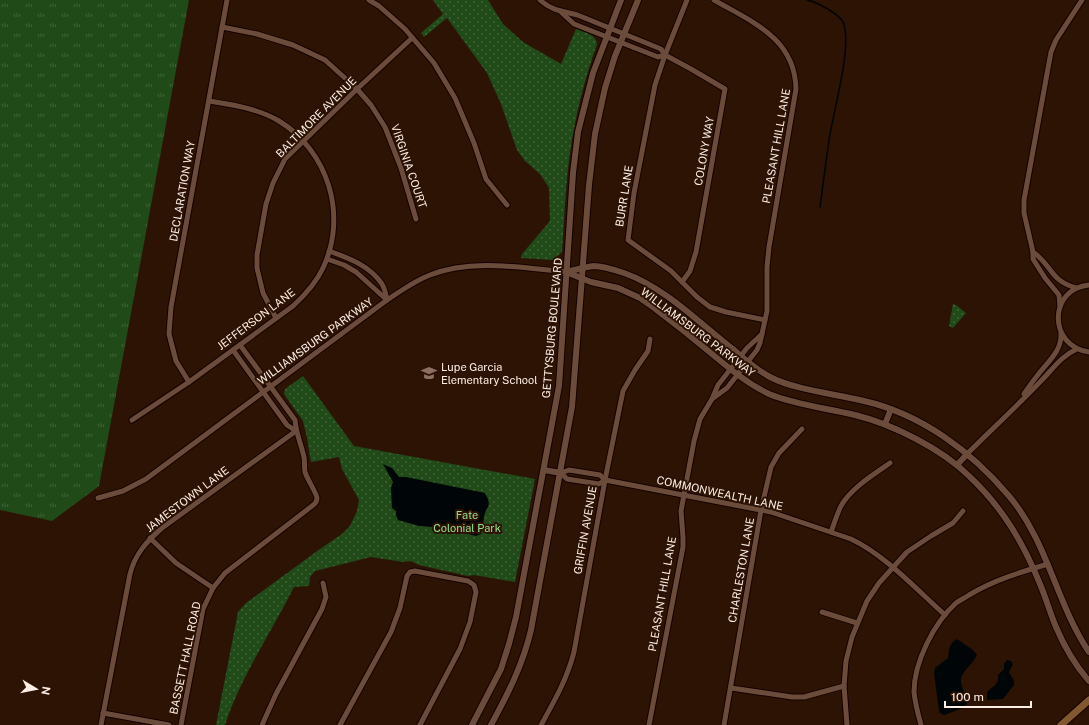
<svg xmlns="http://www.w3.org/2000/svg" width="1089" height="725" font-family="'Public Sans',sans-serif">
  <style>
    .grass { fill: url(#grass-tufts) }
    .park { fill: url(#park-dots) }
    .water { fill: #000507 }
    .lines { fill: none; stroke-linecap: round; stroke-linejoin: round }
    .stream { stroke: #000507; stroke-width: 1.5 }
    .minor-casing { stroke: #140100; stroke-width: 7 }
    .tertiary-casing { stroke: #140100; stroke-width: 8 }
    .secondary-casing { stroke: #140100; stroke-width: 9 }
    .minor { stroke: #6b4c3b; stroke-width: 5 }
    .tertiary { stroke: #6b4c3b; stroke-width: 6 }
    .secondary { stroke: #82582e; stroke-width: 7 }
    .labels { text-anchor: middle; stroke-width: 4; stroke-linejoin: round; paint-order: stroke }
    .street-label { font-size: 11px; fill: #fdeee6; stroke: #2d1304 }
    .poi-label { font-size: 11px; fill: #fdeee6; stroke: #2d1304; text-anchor: start }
    .park-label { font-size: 11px; fill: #97e18a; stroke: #2d1304 }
  </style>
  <defs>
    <pattern id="grass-tufts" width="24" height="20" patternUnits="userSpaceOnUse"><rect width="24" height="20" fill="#204a18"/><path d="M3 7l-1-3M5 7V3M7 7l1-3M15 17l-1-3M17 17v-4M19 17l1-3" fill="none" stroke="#41643a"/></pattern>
    <pattern id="park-dots" width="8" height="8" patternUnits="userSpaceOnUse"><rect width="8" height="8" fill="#204a18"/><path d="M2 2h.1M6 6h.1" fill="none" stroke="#41643a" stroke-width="1.8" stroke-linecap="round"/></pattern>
  </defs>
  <rect width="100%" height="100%" fill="#2d1304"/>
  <!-- grass -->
  <path class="grass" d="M 0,0 L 189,0 L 99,486 L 52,521 L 0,510 Z"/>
  <!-- park -->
  <g class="park">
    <path d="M 433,0 L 488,0 L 503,24 L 523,42 L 561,64 L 576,29 C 584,32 596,34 597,44 C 588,70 580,97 575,124 C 566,166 565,209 562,252 L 553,260 L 521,258 L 522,254 L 550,221 L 549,188 L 540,174 L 525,161 L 517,150 L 501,104 L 487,73 L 447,18 L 424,37 L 421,33 L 443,14 Z"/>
    <path d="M 953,304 L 956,305 L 966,313 L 953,328 L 949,326 Z"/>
    <path d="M 303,376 L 354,446 L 535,479 L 515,582 L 474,575 L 468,576 L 419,565 L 411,561 L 403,562 L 371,557 L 315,571 L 310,577 L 309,586 L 294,587 C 271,633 241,676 225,725 L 216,725 L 238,612 L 246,603 L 320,549 L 342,534 L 350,526 L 357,511 L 359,500 L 342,469 L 339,457 L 311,462 L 307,438 L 303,421 L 284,394 L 285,389 Z"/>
  </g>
  <!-- water -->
  <g class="water">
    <path d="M 383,464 L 392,468 L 399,477 L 406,477 L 485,493 C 493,508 486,505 484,517 C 483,523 483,528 481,534 L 476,536 L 464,533 L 449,534 L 439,532 L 433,527 L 419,526 L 398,520 L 396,515 L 396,511 L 392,508 L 391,488 L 393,482 Z"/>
    <path d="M 957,639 L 973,650 L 977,655 C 973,664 962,671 961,679 C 960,687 967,695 967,704 L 960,709 L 944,715 L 940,713 L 939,711 L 934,673 L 935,668 L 948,658 C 949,650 949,643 957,639 Z"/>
    <path d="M 1007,660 L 1011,661 C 1015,665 1010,668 1009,673 L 1014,680 L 1014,685 L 1003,699 L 987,700 L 987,692 C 992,687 1000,684 998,675 L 1004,669 L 1004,664 Z"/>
  </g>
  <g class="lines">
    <!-- stream -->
    <path class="stream" d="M 807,0 C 817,2 839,14 843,22 C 853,45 833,113 829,140 C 826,162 823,185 820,207"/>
    <defs>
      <g id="minor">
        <path d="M 369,0 L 379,6 L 405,29 L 434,63 L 455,98 L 474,143 L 486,179 L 507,205"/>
        <path d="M 540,0 C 553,12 566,11 580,16 C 607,27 634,38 661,49 L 665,55 L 691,69 L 725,89 L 696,252 L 690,271 L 682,282"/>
        <path d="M 687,0 L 665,55 L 655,85 L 634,193 L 628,240 L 671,271 L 697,297 L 710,307 L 726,312 L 765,320"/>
        <path d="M 561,12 L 574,24 L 658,57 L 665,55"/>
        <path d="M 222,27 L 257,34 L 293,45 L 325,60 L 357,89 L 371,105 L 385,127 L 401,168 L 416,219"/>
        <path d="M 329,251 C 349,258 370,266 382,284 C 385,289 386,295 387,300"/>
        <path d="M 1033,252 C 1053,266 1049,280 1076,288"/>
        <path d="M 327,259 L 344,265 L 356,272 L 387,300"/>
        <path d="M 1089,285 C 1048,289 1048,346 1089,352"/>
        <path d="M 1060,307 L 1059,295 L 1045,278 L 1033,259 L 1033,252 L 1024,213 L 1024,200 L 1051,52 L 1056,40 L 1082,0"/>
        <path d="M 276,318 L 263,293 L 257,268 L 257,255 L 266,204 L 273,183 L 285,159 L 357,89 L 412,38"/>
        <path d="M 233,350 L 287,425 L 296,431"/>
        <path d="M 189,382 L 176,361 L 169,334 L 171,307 L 227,0"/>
        <path d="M 1024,394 C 1028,388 1032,382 1037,376 C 1047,362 1062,352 1061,333"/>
        <path d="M 712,399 L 727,388 L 757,350 L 760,343 L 767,311 L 767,267 L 769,247 L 796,89 C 795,38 752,22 714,0"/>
        <path d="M 132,420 L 189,382 L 293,306 C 305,295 316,283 323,268 C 348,215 328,151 279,121 C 257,108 232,105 209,101"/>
        <path d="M 968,453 C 992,429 1017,406 1041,381 C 1053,369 1061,356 1077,349"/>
        <path d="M 605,480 L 599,484 L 567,479 L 561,473 L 569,470 L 600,475 L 605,480 L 771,512 L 851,539 C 885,555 917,590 945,615"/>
        <path d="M 98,498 L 123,491 L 146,479 L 387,300 C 401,291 414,281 430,275 C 472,258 522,268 566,272"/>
        <path d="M 831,532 C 834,524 837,514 841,506 C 850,489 874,474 890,463"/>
        <path d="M 150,538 L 176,563 L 213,588"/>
        <path d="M 822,612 L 857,623"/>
        <path d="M 731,688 L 792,697 L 804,697 L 844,686"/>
        <path d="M 103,713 L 169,725"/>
        <path d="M 101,725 L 130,574 C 135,554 147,541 162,528 L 296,431"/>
        <path d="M 181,725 L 203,609 L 213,588 L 225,573 L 312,506 C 315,504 317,502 317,498 C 317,494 307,479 305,472 C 304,467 305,462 304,457 C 301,444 296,433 295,420 L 240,345"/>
        <path d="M 262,725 L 276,694 L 322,609 L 326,597 L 323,583"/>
        <path d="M 340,725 L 391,632 L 400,608 L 407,576 L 410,572 L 415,571 L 468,581 L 474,585 L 476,592 L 470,622 L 460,649 L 420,725"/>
        <path d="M 541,725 C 555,700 567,679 574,652 L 605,480 L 623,391 L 635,370 L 648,351 L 650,339"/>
        <path d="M 649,725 L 683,547 L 683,537 L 681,511 L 694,441 L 700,419 L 712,399 L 718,385 L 747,348 L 762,334"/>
        <path d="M 724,725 L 761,510 L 771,467 L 779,453 L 802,429"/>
        <path d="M 847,725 L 844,686 L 846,661 L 852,637 L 867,601 L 879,583 L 907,552 L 931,536 L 953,523 L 963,511"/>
        <path d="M 921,725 C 918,714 915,703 914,692 C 914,662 934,623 956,603 C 960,600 965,598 969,595 C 994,580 1021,572 1048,564"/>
      </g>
      <g id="tertiary">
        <path d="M 566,272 L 591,282 L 618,288 L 640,298 L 653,307 C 673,322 693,338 712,354 C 730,369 748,384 769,394 C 796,405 826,408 855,415 C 892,424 942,449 969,476 C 1002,507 1023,542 1040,584 C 1046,598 1050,613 1056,627 C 1064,646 1075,665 1089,681"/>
        <path d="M 566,272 C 575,270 585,267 594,266 C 603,266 615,270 624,273 C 666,288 699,323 734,350 C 745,360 757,370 770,377 C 795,390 836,394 864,401 C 921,414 971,451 1009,496 C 1048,542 1056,603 1089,652"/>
        <path d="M 885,424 L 891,409"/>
        <path d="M 957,465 L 968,453"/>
        <path d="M 544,470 L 561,473"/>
        <path d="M 472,725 L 501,669 L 509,644 L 516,617 L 559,386 L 573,173 L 578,132 L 593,73 L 621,0"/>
        <path d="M 491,725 C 508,694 523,664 531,630 L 572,407 L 589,185 L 595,134 L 605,88 L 615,56 L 638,0"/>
      </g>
      <path id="secondary" d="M 1061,725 L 1089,700"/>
    </defs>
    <!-- minor casing -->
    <use href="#minor" class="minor-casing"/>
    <!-- tertiary casing -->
    <use href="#tertiary" class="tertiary-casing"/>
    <!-- secondary casing -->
    <use href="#secondary" class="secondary-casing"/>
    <!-- minor -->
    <use href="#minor" class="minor"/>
    <!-- tertiary -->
    <use href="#tertiary" class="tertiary"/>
    <!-- secondary -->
    <use href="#secondary" class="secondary"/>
  </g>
  <!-- icons -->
  <defs>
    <symbol id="school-bare" viewBox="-9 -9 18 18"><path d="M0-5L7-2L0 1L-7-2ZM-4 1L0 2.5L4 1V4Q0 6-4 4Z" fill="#8d6e63" stroke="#2d1304" stroke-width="2.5" paint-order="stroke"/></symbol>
  </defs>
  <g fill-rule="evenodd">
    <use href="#school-bare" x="418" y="362" width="22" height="22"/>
  </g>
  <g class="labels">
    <!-- street labels -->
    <g class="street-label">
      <text transform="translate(316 117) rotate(-45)" y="4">BALTIMORE AVENUE</text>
      <text transform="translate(776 146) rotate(-80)" y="4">PLEASANT HILL LANE</text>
      <text transform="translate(704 151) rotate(-80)" y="4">COLONY WAY</text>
      <text transform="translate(409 166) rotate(71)" y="4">VIRGINIA COURT</text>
      <text transform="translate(182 191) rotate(-80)" y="4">DECLARATION WAY</text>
      <text transform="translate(624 196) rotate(-81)" y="4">BURR LANE</text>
      <text transform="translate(256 319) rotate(-37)" y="4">JEFFERSON LANE</text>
      <text transform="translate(552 328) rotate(-85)" y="4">GETTYSBURG BOULEVARD</text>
      <text transform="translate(698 332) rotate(37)" y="4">WILLIAMSBURG PARKWAY</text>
      <text transform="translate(315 341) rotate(-36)" y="4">WILLIAMSBURG PARKWAY</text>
      <text transform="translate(720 493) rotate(12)" y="4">COMMONWEALTH LANE</text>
      <text transform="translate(187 499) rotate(-37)" y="4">JAMESTOWN LANE</text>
      <text transform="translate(585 530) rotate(-80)" y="4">GRIFFIN AVENUE</text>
      <text transform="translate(741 570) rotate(-80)" y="4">CHARLESTON LANE</text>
      <text transform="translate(662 594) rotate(-80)" y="4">PLEASANT HILL LANE</text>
      <text transform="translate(185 658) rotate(-78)" y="4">BASSETT HALL ROAD</text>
    </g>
    <!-- poi labels -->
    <g class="poi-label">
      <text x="441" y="371">Lupe Garcia<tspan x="441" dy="13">Elementary School</tspan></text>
    </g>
    <!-- park labels -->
    <g class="park-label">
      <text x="467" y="519">Fate<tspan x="467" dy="13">Colonial Park</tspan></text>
    </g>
  </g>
  <!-- north arrow -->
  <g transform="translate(36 689) rotate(100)" stroke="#2d1304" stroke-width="3" paint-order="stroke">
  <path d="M0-3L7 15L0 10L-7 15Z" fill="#fdeee6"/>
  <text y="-6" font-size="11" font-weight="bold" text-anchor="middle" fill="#fdeee6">N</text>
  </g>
  <!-- scale -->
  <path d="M945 701v6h86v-6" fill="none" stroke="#fdeee6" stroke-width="2"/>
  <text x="951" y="701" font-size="12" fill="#fdeee6" stroke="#2d1304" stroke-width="3" paint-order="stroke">100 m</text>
</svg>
